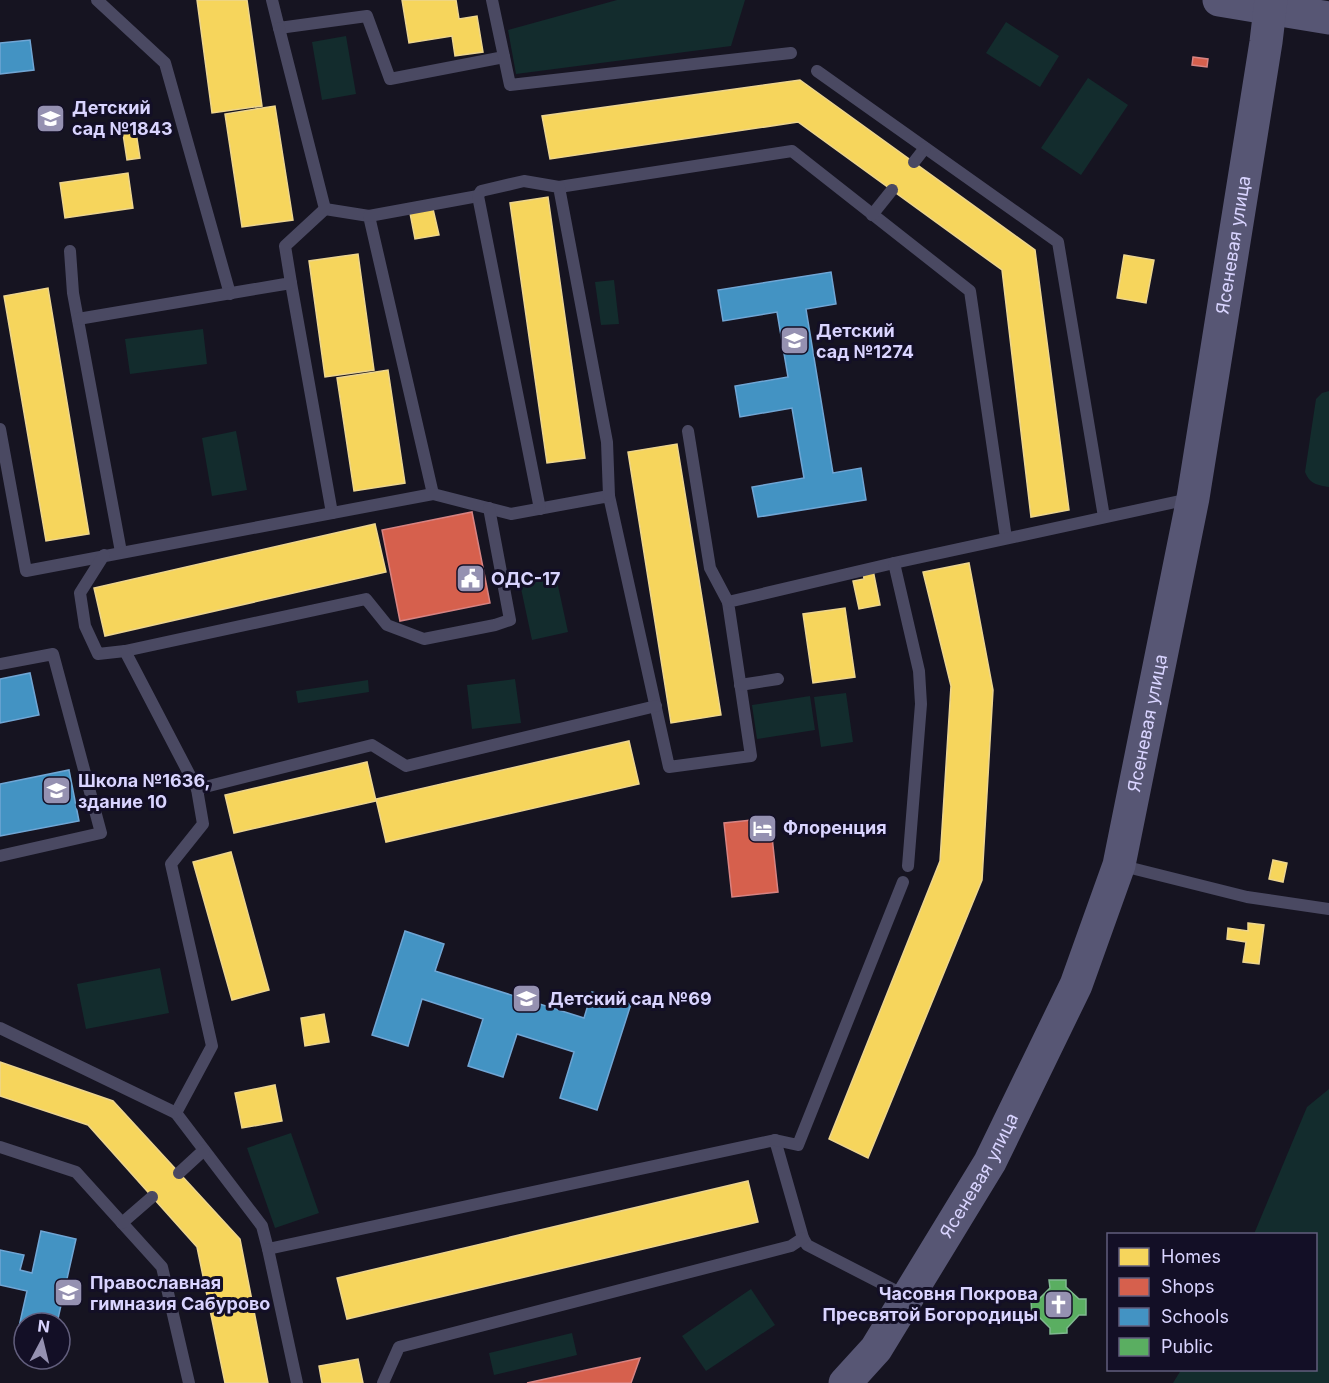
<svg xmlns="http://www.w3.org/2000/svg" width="1329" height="1383" font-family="Inter,sans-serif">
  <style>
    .green { fill: #132c2d }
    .homes { fill: #f6d55c; stroke: #edd58d; stroke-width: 1.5 }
    .shops { fill: #d6604d; stroke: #d78382; stroke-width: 1.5 }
    .schools { fill: #4393c3; stroke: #70a6d5; stroke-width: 1.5 }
    .public { fill: #5aae61; stroke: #80b990; stroke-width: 1.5 }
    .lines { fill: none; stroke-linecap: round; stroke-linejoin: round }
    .lane { stroke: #4a4962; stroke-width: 12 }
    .secondary { stroke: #575674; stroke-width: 33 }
    .labels { text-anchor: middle; stroke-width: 6; stroke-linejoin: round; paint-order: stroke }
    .poi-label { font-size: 18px; font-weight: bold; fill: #d9d4ff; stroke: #130f26; text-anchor: start }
    .street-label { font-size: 18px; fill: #d9d4ff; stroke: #130f26 }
  </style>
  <rect width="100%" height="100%" fill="#161421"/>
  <!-- green -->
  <g class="green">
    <path d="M 617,0 L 745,0 L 731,46 L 516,74 L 508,30 Z"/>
    <path d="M 1006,22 L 1059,56 L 1040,87 L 986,53 Z"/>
    <path d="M 346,36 L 356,94 L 322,100 L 312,42 Z"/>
    <path d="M 1088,78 L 1128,105 L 1081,175 L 1041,148 Z"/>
    <path d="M 614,280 L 619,324 L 601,325 L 595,282 Z"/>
    <path d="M 203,329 L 207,364 L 130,374 L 125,339 Z"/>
    <path d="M 1329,391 L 1329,487 C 1317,485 1310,484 1305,472 L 1316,399 L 1322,393 Z"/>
    <path d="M 236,431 L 247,490 L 212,496 L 202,438 Z"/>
    <path d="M 555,572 L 568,632 L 532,640 L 519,579 Z"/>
    <path d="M 515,679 L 521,723 L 472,729 L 467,685 Z"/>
    <path d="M 368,680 L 369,692 L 298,703 L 296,691 Z"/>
    <path d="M 846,693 L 853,742 L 821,747 L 814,697 Z"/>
    <path d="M 810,696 L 815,730 L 757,739 L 752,705 Z"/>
    <path d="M 160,968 L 169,1013 L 86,1029 L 77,984 Z"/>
    <path d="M 1329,1089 L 1329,1383 L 1173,1383 L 1181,1370 L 1316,1370 L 1316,1234 L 1254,1234 L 1307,1107 Z"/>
    <path d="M 291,1133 L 319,1213 L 275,1228 L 247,1148 Z"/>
    <path d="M 751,1289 L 775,1325 L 706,1371 L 682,1336 Z"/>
    <path d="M 572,1333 L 577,1355 L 494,1375 L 489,1353 Z"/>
  </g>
  <!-- homes -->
  <g class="homes">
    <path d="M 197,0 L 247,0 L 262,106 L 212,113 Z"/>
    <path d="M 402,0 L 456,0 L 459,19 L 477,16 L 483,52 L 455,56 L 452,36 L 409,43 Z"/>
    <path d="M 800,80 L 1035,250 L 1069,510 L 1031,517 L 1002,270 L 798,122 L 550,159 L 542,116 Z"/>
    <path d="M 275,106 L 293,220 L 242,227 L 225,114 Z"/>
    <path d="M 136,132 L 140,158 L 127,160 L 123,134 Z"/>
    <path d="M 128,173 L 133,208 L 65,218 L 60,183 Z"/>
    <path d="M 548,197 L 585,458 L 547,463 L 510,203 Z"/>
    <path d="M 433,209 L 439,235 L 415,239 L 410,213 Z"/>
    <path d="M 358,254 L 374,370 L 325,377 L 309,261 Z"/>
    <path d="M 1124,255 L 1154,260 L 1146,303 L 1117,298 Z"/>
    <path d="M 48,288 L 89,534 L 46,541 L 4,296 Z"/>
    <path d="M 388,370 L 405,483 L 354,491 L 337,378 Z"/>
    <path d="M 677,444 L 721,715 L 671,723 L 628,452 Z"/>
    <path d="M 375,524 L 386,572 L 105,636 L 94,588 Z"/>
    <path d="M 969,563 L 993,690 L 982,880 L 868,1158 L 829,1139 L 940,861 L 951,686 L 923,572 Z"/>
    <path d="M 873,570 L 880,605 L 859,609 L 853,581 L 864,579 L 863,572 Z"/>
    <path d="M 845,608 L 855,677 L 813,683 L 803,614 Z"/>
    <path d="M 629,741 L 639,784 L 386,842 L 376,799 Z"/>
    <path d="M 367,762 L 376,801 L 234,833 L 225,795 Z"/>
    <path d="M 231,852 L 269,990 L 232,1000 L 193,862 Z"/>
    <path d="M 1273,860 L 1287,863 L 1283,882 L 1269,879 Z"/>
    <path d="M 1248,923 L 1264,925 L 1259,964 L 1243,962 L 1246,942 L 1227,939 L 1228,928 L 1248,931 Z"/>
    <path d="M 324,1014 L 329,1042 L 305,1046 L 301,1018 Z"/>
    <path d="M 0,1062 L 113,1101 L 240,1239 L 268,1383 L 225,1383 L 197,1247 L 88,1125 L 0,1096 Z"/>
    <path d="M 275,1085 L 282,1121 L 242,1128 L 235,1093 Z"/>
    <path d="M 748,1181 L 758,1222 L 347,1319 L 337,1278 Z"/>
    <path d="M 358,1359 L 363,1383 L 322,1383 L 319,1366 Z"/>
  </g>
  <!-- shops -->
  <g class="shops">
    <path d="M 1193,57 L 1208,59 L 1207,67 L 1192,65 Z"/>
    <path d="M 472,512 L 490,603 L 400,621 L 382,530 Z"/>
    <path d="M 770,818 L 778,892 L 732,897 L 724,823 Z"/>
    <path d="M 640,1358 L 631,1383 L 527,1383 Z"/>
  </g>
  <!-- schools -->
  <g class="schools">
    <path d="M 30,40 L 34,70 L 0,74 L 0,43 Z"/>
    <path d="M 831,272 L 836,304 L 806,309 L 833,473 L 861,468 L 866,500 L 758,517 L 752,487 L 804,478 L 792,408 L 740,417 L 735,386 L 788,377 L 777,312 L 723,321 L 718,290 Z"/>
    <path d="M 30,673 L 39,715 L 0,723 L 0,679 Z"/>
    <path d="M 69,770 L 79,821 L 0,836 L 0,784 Z"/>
    <path d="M 405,931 L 444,944 L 435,971 L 584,1018 L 592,992 L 631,1004 L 597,1110 L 560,1098 L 574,1052 L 517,1034 L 503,1077 L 468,1066 L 483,1019 L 422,999 L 408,1046 L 372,1035 Z"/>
    <path d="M 41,1231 L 76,1239 L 57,1323 L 24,1323 L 24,1342 L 16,1340 L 27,1291 L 0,1285 L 0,1250 L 24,1255 L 20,1270 L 32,1273 Z"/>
  </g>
  <!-- public -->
  <path class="public" d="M 1049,1280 L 1066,1280 L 1066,1287 L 1079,1299 L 1086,1299 L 1086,1315 L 1079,1315 L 1067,1328 L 1067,1333 L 1050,1334 L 1050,1328 L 1038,1316 L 1032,1317 L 1031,1300 L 1038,1300 L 1050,1288 Z"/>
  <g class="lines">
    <!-- lane -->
    <g class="lane">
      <path d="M 97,0 L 165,63 L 230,294"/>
      <path d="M 272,0 L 279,28 L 367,16 L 390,79 L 504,57"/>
      <path d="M 492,0 L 510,85 L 791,53"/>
      <path d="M 817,71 L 1058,242 L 1104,517"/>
      <path d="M 914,162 L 925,148"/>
      <path d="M 559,187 L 792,151 L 970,291 L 1006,538"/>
      <path d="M 325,209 L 369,216 L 433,494"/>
      <path d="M 872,215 L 892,190"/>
      <path d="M 369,216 L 478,196"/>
      <path d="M 70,251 L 73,293 L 121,552"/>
      <path d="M 291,283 L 332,513"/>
      <path d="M 78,319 L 291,283 L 285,246 L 325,209 L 279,28"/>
      <path d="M 0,429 L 26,571 L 433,494 L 511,514 L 609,496 L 669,767 L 751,756 L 728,602 L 894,563 L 1189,499"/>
      <path d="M 688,431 L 710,568 L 728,602"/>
      <path d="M 540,509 L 478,196 L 481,191 L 524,181 L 559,187 L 607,442 L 609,496"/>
      <path d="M 104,555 L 80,593 L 85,626 L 98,654 L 125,651 L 366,599 L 387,625 L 424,639 L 495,625 L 510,620 L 489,508"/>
      <path d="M 894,563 L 919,671 L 921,704 L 908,866"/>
      <path d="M 125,651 L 197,789"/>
      <path d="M 0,664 L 53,654 L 101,833 L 0,856"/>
      <path d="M 740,685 L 778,679"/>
      <path d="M 656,706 L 406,766 L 372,745 L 197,789 L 203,824 L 171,864 L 212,1046 L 176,1113 L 262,1226 L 268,1249 L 775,1140 L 803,1238 L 807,1245 L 906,1296"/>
      <path d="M 1119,865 L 1247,897 L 1329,909"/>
      <path d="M 0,1028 L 176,1113"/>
      <path d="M 775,1140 L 798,1145 L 903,882"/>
      <path d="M 0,1147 L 76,1172 L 162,1267 L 189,1383"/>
      <path d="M 179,1173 L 204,1150"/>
      <path d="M 122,1223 L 152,1197"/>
      <path d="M 268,1249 L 297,1383"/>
      <path d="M 383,1383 L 399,1347 L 791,1246 L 803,1238"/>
    </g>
    <!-- secondary -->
    <g class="secondary">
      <path d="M 1219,0 L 1329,18"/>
      <path id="s1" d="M 845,1383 L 876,1349 L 990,1162 L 1076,985 L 1119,865 L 1193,498 L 1266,42 L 1271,0"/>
    </g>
  </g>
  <!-- icons -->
  <defs>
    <symbol id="school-square" viewBox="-11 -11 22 22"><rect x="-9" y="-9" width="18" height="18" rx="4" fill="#9591b1" stroke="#130f26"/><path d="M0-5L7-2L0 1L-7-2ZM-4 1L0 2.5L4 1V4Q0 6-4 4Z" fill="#fff"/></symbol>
    <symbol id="civic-square" viewBox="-11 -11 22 22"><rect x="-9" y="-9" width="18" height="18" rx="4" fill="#9591b1" stroke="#130f26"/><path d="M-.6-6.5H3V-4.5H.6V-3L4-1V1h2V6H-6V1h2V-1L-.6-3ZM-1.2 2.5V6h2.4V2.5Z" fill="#fff"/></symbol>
    <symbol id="hotel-square" viewBox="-11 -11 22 22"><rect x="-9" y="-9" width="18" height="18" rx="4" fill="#9591b1" stroke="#130f26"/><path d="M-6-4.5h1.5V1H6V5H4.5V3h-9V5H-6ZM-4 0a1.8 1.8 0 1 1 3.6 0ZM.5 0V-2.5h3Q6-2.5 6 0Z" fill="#fff"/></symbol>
    <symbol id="church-square" viewBox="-11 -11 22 22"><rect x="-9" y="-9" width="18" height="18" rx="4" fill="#9591b1" stroke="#130f26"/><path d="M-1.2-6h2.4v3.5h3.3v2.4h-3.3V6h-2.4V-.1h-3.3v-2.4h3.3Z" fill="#fff"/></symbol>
  </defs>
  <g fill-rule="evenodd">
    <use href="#school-square" x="34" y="102" width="33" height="33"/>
    <use href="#school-square" x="778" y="324" width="33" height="33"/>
    <use href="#civic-square" x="454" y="562" width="33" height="33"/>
    <use href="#school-square" x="40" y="774" width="33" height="33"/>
    <use href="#hotel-square" x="746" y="812" width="33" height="33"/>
    <use href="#school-square" x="510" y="982" width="33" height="33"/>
    <use href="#school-square" x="52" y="1276" width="33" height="33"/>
    <use href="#church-square" x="1042" y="1288" width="33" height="33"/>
  </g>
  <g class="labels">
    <!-- poi labels -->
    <g class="poi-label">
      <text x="72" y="114">Детский<tspan x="72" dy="21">сад №1843</tspan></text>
      <text x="816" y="337">Детский<tspan x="816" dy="21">сад №1274</tspan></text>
      <text x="491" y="585">ОДС-17</text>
      <text x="78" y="787">Школа №1636,<tspan x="78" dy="21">здание 10</tspan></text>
      <text x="783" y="834">Флоренция</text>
      <text x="548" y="1005">Детский сад №69</text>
      <text x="90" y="1289">Православная<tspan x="90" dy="21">гимназия Сабурово</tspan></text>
      <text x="1038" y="1300" text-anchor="end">Часовня Покрова<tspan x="1038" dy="21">Пресвятой Богородицы</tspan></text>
    </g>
    <!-- street labels -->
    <g class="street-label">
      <text dy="6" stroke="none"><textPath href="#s1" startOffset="1220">Ясеневая улица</textPath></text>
      <text dy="6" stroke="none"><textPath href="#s1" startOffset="734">Ясеневая улица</textPath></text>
      <text dy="6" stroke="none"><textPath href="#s1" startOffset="248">Ясеневая улица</textPath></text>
    </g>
  </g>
  <!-- legend -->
  <rect x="1107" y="1233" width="210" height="138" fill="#130f26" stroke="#625e7d" stroke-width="1.5"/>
  <rect x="1119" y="1248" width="30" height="18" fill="#f6d55c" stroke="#625e7d" stroke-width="1.5"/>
  <text x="1161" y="1263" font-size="18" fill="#d9d4ff">Homes</text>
  <rect x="1119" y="1278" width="30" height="18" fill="#d6604d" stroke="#625e7d" stroke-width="1.5"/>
  <text x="1161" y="1293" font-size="18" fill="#d9d4ff">Shops</text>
  <rect x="1119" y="1308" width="30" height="18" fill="#4393c3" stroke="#625e7d" stroke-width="1.5"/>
  <text x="1161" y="1323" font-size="18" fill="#d9d4ff">Schools</text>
  <rect x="1119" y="1338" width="30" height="18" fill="#5aae61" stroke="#625e7d" stroke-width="1.5"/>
  <text x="1161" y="1353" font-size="18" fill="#d9d4ff">Public</text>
  <!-- north arrow -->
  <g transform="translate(42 1341) rotate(7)"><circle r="28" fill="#130f26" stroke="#625e7d" stroke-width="1.5"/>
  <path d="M0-4.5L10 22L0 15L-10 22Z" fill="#9591b1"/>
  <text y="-9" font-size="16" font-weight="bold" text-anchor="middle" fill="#d9d4ff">N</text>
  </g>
</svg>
